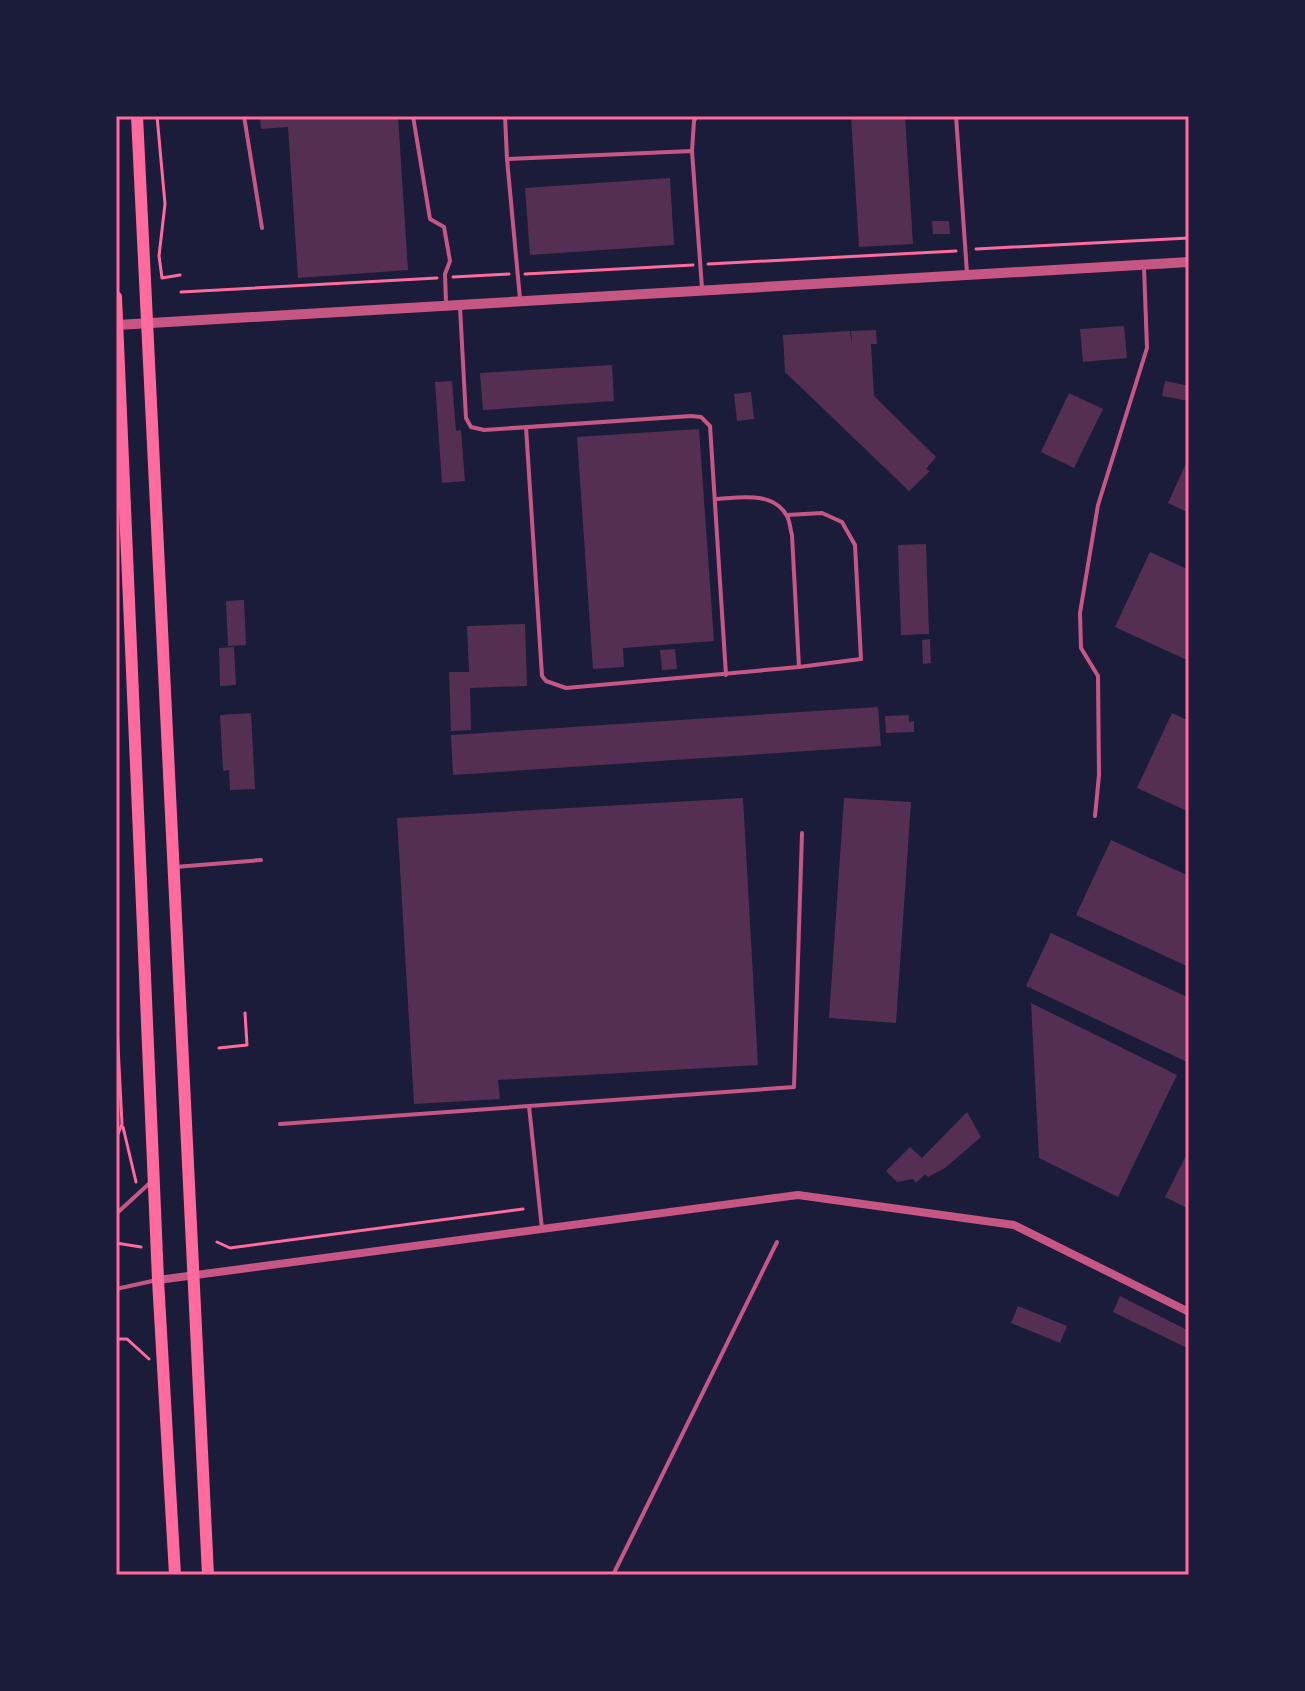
<svg xmlns="http://www.w3.org/2000/svg" width="1305" height="1691" font-family="Raleway,sans-serif">
  <style>
    .building { fill: #542f53 }
    .lines { fill: none; stroke-linecap: round; stroke-linejoin: round }
    .path { stroke: #ff6b9d; stroke-width: 3 }
    .service { stroke: #c65784; stroke-width: 4 }
    .minor { stroke: #c65784; stroke-width: 8 }
    .tertiary { stroke: #c65784; stroke-width: 10 }
    .secondary { stroke: #ff6b9d; stroke-width: 12 }
    .neatline { fill: none; stroke: #ff6b9d; stroke-width: 3 }
  </style>
  <rect width="100%" height="100%" fill="#1b1b3a"/>
  <!-- building -->
  <g class="building">
    <path d="M 260,116 L 398,116 L 408,270 L 298,278 L 288,127 L 261,129 Z"/>
    <path d="M 851,116 L 905,116 L 913,244 L 859,247 Z"/>
    <path d="M 670,178 L 674,245 L 530,255 L 525,188 Z"/>
    <path d="M 932,221 L 949,221 L 950,234 L 933,234 Z"/>
    <path d="M 1124,326 L 1127,358 L 1083,362 L 1080,329 Z"/>
    <path d="M 876,330 L 877,344 L 871,344 L 874,396 L 936,457 L 926,469 L 930,471 L 909,491 L 785,372 L 783,335 L 850,331 L 852,346 L 851,331 Z"/>
    <path d="M 612,365 L 614,401 L 483,410 L 480,373 Z"/>
    <path d="M 452,381 L 456,431 L 461,430 L 465,481 L 442,483 L 435,382 Z"/>
    <path d="M 1165,381 L 1189,386 L 1189,401 L 1162,396 Z"/>
    <path d="M 751,392 L 754,419 L 737,421 L 734,394 Z"/>
    <path d="M 1069,393 L 1103,409 L 1074,468 L 1041,452 Z"/>
    <path d="M 699,429 L 714,641 L 623,648 L 624,667 L 593,669 L 577,437 Z"/>
    <path d="M 1189,457 L 1189,513 L 1168,503 Z"/>
    <path d="M 926,544 L 929,634 L 901,635 L 898,545 Z"/>
    <path d="M 1150,552 L 1189,570 L 1189,661 L 1115,627 Z"/>
    <path d="M 244,600 L 246,645 L 228,646 L 226,601 Z"/>
    <path d="M 525,624 L 527,686 L 470,688 L 471,730 L 451,731 L 449,672 L 469,672 L 467,626 Z"/>
    <path d="M 930,639 L 931,663 L 923,664 L 922,640 Z"/>
    <path d="M 234,647 L 236,685 L 220,686 L 219,648 Z"/>
    <path d="M 675,649 L 677,669 L 662,670 L 660,650 Z"/>
    <path d="M 878,707 L 881,746 L 453,775 L 451,735 Z"/>
    <path d="M 251,713 L 255,789 L 230,790 L 229,770 L 223,771 L 220,715 Z"/>
    <path d="M 1172,713 L 1189,721 L 1189,812 L 1137,788 Z"/>
    <path d="M 909,715 L 909,722 L 914,721 L 914,732 L 886,733 L 885,716 Z"/>
    <path d="M 743,798 L 758,1065 L 498,1080 L 500,1099 L 414,1104 L 397,818 Z"/>
    <path d="M 844,798 L 911,802 L 896,1023 L 829,1018 Z"/>
    <path d="M 1111,840 L 1189,876 L 1189,967 L 1076,915 Z"/>
    <path d="M 1051,933 L 1189,998 L 1187,1062 L 1026,986 Z"/>
    <path d="M 1031,1003 L 1177,1075 L 1118,1197 L 1039,1158 Z"/>
    <path d="M 967,1112 L 981,1137 L 945,1168 L 928,1177 L 925,1174 L 916,1183 L 913,1179 L 897,1182 L 886,1171 L 910,1147 L 922,1158 Z"/>
    <path d="M 1189,1150 L 1189,1209 L 1165,1197 Z"/>
    <path d="M 1120,1296 L 1189,1331 L 1189,1349 L 1113,1312 Z"/>
    <path d="M 1018,1306 L 1067,1326 L 1060,1343 L 1011,1323 Z"/>
  </g>
  <g class="lines">
    <!-- path -->
    <g class="path">
      <path d="M 157,116 L 165,204 L 159,256 L 162,278 L 180,275"/>
      <path d="M 976,249 L 1189,238"/>
      <path d="M 708,264 L 956,251"/>
      <path d="M 525,274 L 693,265"/>
      <path d="M 453,277 L 509,274"/>
      <path d="M 181,292 L 437,278"/>
      <path d="M 116,1007 L 122,1124 L 116,1139"/>
      <path d="M 219,1048 L 247,1045 L 245,1013"/>
      <path d="M 123,1127 L 136,1182"/>
      <path d="M 217,1242 L 230,1248 L 523,1209"/>
      <path d="M 116,1243 L 141,1247"/>
      <path d="M 116,1339 L 127,1339 L 149,1359"/>
    </g>
    <!-- service -->
    <g class="service">
      <path d="M 244,116 L 262,228"/>
      <path d="M 413,116 L 430,219 L 444,227 L 450,261 L 445,274 L 446,303"/>
      <path d="M 505,116 L 507,159"/>
      <path d="M 956,116 L 967,273"/>
      <path d="M 692,151 L 694,121 L 697,116"/>
      <path d="M 520,299 L 507,159 L 692,151 L 702,288"/>
      <path d="M 460,307 L 466,418 L 471,427 L 484,430 L 691,416 L 701,417 L 710,426 L 726,675"/>
      <path d="M 526,427 L 542,676 L 546,681 L 566,688 L 799,667 L 792,535 C 790,529 790,521 787,516 C 773,490 738,498 715,499"/>
      <path d="M 787,515 L 822,513 L 842,522 L 855,545 L 861,659 L 799,667"/>
      <path d="M 1095,816 L 1099,775 L 1098,676 L 1081,648 L 1080,613 L 1098,505 L 1147,348 L 1144,267"/>
      <path d="M 175,867 L 261,860"/>
      <path d="M 529,1106 L 542,1229"/>
      <path d="M 280,1124 L 794,1087 L 802,833"/>
      <path d="M 116,1214 L 152,1181"/>
      <path d="M 116,1289 L 157,1280"/>
      <path d="M 613,1575 L 777,1242"/>
    </g>
    <!-- minor -->
    <path class="minor" d="M 158,1280 L 798,1195 L 1014,1225 L 1189,1312"/>
    <!-- tertiary -->
    <path class="tertiary" d="M 117,325 L 1189,262"/>
    <!-- secondary -->
    <g class="secondary">
      <path d="M 137,116 L 208,1575"/>
      <path d="M 116,297 L 158,1280 L 175,1575"/>
    </g>
  </g>
  <!-- border -->
  <rect width="1305" height="1691" fill="none" stroke="#1b1b3a" stroke-width="236"/>
  <rect x="118" y="118" width="1069" height="1455" class="neatline"/>
</svg>
